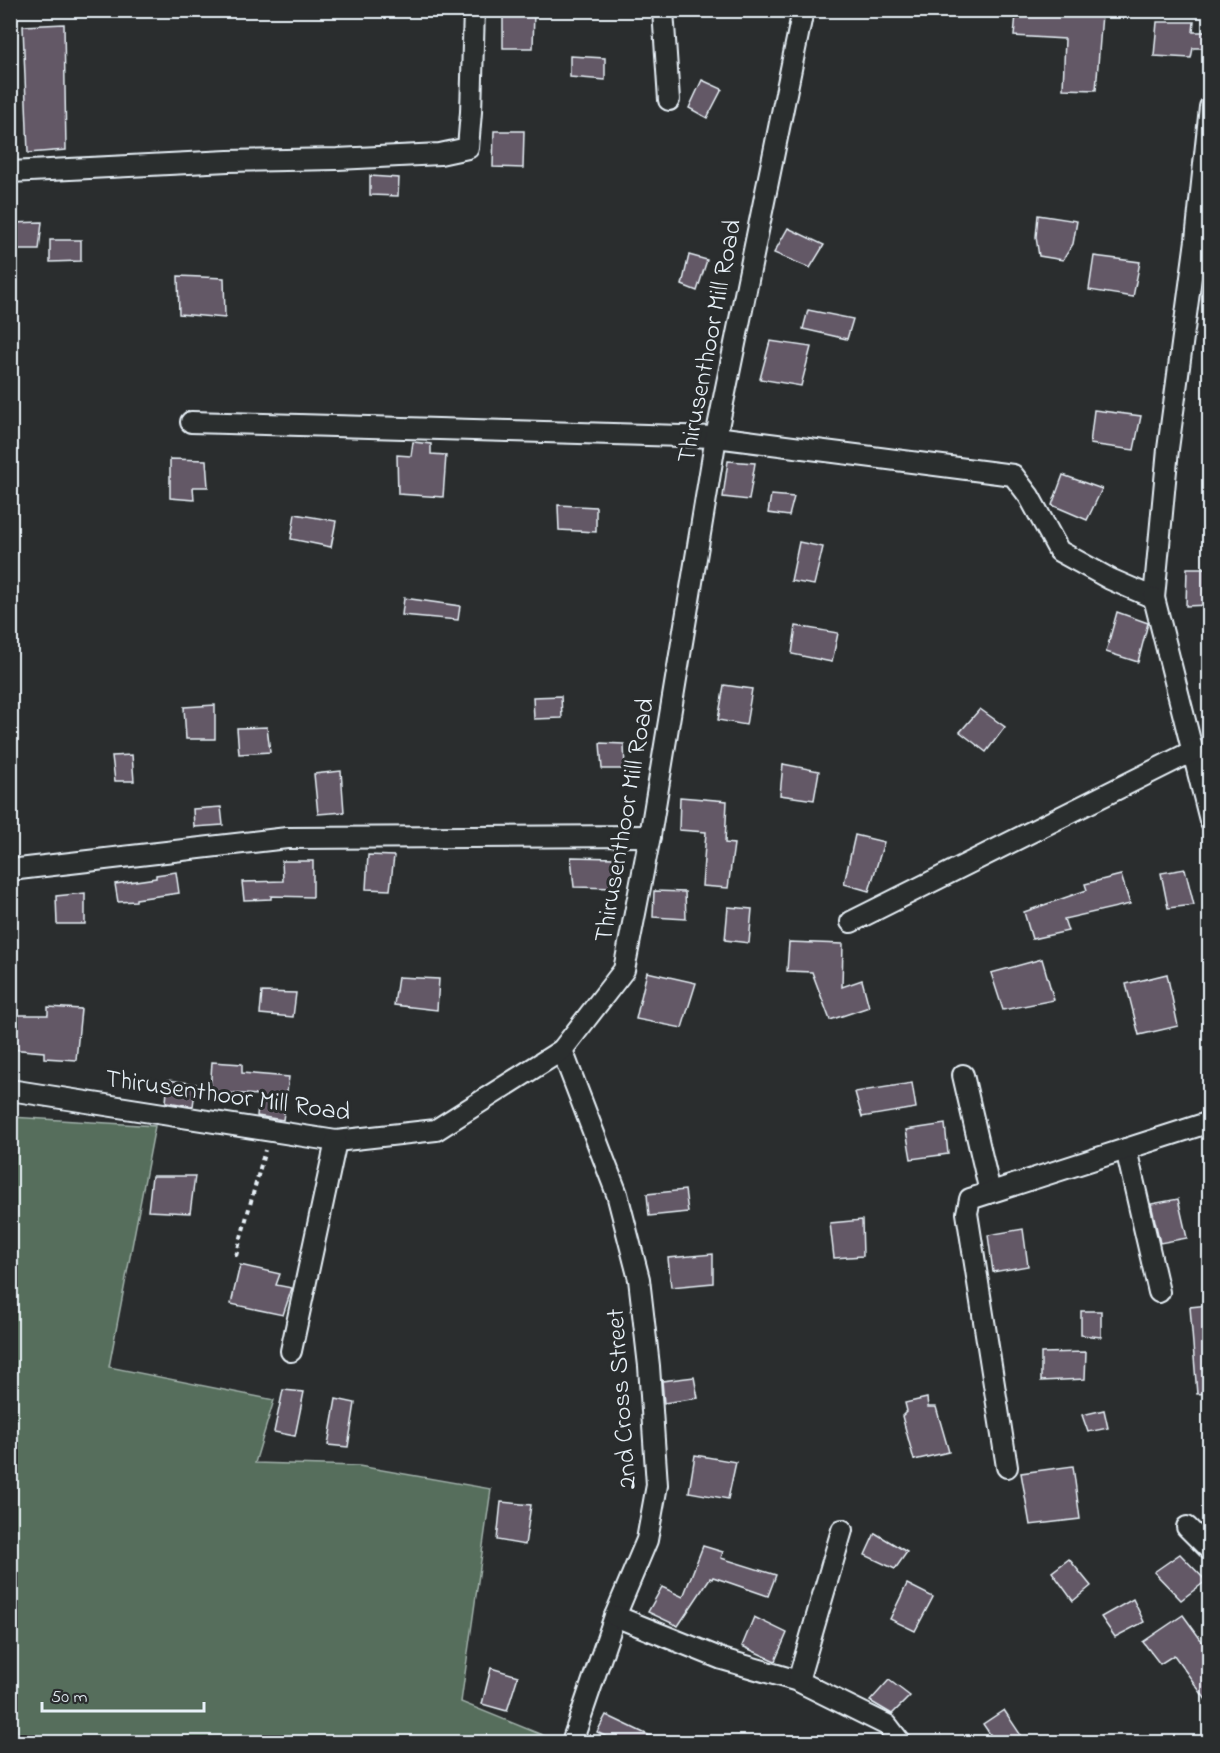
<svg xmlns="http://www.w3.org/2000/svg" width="1220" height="1753" font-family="'Indie Flower',sans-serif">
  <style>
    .green { fill: #576e5b; stroke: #a0b0aa; stroke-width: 1.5 }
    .building { fill: #645866; stroke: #e8f1f8; stroke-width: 1.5 }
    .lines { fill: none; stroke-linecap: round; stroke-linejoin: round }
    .street-casing { stroke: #e8f1f8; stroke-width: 24 }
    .path { stroke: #e8f1f8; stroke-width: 4; stroke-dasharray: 4.5 4.5; stroke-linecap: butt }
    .street { stroke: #2a2d2e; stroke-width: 20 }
    .labels { text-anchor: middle; stroke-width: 6; stroke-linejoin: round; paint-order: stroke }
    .street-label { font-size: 26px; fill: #e8f1f8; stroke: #2a2d2e }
  </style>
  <rect width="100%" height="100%" fill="#2a2d2e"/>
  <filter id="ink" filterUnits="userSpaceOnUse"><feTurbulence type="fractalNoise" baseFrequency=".0167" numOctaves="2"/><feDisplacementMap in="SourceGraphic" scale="12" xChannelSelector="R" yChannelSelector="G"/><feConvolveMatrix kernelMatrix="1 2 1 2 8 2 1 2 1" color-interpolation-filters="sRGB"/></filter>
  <g filter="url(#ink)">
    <!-- green -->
    <path class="green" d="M 11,1117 L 155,1126 L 109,1367 L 274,1400 L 255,1463 L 359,1466 L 491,1489 L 461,1702 L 547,1737 L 545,1742 L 11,1742 Z"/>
    <!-- building -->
    <g class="building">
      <path d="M 534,10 L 533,48 L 503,48 L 503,11 Z"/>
      <path d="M 1069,12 L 1102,14 L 1096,90 L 1063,89 L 1065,39 L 1014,36 L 1016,14 L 1069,16 Z"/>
      <path d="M 1157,22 L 1194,22 L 1193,32 L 1207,32 L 1205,48 L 1193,48 L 1191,58 L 1154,56 Z"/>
      <path d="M 64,24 L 66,150 L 28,153 L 23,26 Z"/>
      <path d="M 570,56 L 605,58 L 605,80 L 570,77 Z"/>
      <path d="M 702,80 L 722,89 L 707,118 L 689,108 Z"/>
      <path d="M 494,131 L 524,131 L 523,168 L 493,167 Z"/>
      <path d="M 370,176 L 399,178 L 398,196 L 370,195 Z"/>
      <path d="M 1038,215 L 1077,221 L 1073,244 L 1063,260 L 1039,256 L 1036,237 Z"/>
      <path d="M 42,222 L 39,250 L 10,250 L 10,223 Z"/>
      <path d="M 788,228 L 824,245 L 810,268 L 774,253 Z"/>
      <path d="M 50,240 L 81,240 L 81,261 L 50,262 Z"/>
      <path d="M 689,255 L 707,260 L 697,291 L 682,285 Z"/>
      <path d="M 1094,256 L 1140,262 L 1133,297 L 1089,290 Z"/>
      <path d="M 178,276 L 224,278 L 225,318 L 179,314 Z"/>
      <path d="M 808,310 L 853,319 L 847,339 L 803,329 Z"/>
      <path d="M 770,341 L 811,347 L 801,386 L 760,379 Z"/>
      <path d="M 1094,410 L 1141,416 L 1134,450 L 1090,444 Z"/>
      <path d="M 413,442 L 431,444 L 431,454 L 446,455 L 443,497 L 398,494 L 397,455 L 411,456 Z"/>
      <path d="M 170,459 L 206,460 L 208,487 L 193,487 L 194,500 L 170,498 Z"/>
      <path d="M 728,461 L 755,463 L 749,500 L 723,497 Z"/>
      <path d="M 1063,475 L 1102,489 L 1087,520 L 1052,505 Z"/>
      <path d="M 771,495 L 794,497 L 789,516 L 768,513 Z"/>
      <path d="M 558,505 L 596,507 L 596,532 L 559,530 Z"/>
      <path d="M 295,514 L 336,521 L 331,547 L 291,539 Z"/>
      <path d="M 799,542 L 823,547 L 814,585 L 791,581 Z"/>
      <path d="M 1187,568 L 1209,568 L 1209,605 L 1186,606 Z"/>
      <path d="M 404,598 L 460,606 L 458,620 L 402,615 Z"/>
      <path d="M 1117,612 L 1148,623 L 1138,662 L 1106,652 Z"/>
      <path d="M 796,626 L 838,633 L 832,662 L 792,654 Z"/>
      <path d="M 724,685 L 752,689 L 746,725 L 718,720 Z"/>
      <path d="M 561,696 L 562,718 L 534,719 L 533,697 Z"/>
      <path d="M 215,705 L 215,739 L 186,739 L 184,707 Z"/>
      <path d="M 980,709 L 1005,727 L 986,752 L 960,732 Z"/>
      <path d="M 267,727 L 270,752 L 239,754 L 237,728 Z"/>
      <path d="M 600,743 L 624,744 L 625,769 L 602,769 Z"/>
      <path d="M 132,755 L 134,781 L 115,781 L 112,756 Z"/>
      <path d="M 783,764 L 819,771 L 814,800 L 780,795 Z"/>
      <path d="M 341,771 L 344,812 L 318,814 L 314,774 Z"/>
      <path d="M 680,797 L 727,801 L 725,843 L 734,844 L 728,888 L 702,886 L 706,832 L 679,830 Z"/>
      <path d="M 221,807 L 223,825 L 194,827 L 193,809 Z"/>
      <path d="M 855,835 L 884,842 L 869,891 L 844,884 Z"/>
      <path d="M 368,855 L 394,856 L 390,890 L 366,889 Z"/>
      <path d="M 571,857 L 616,858 L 617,888 L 574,887 Z"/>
      <path d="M 282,861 L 313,861 L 313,897 L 271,896 L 271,899 L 244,900 L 242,882 L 283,881 Z"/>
      <path d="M 1185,869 L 1194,905 L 1168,908 L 1161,873 Z"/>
      <path d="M 176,872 L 179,893 L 136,899 L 136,901 L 118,902 L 115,884 L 156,878 L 156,875 Z"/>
      <path d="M 1121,875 L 1130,904 L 1064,919 L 1068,931 L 1032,939 L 1024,912 L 1087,890 L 1085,884 Z"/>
      <path d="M 654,891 L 685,892 L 686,919 L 653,917 Z"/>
      <path d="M 85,893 L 85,924 L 57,924 L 56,896 Z"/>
      <path d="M 728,907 L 752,909 L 749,943 L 725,940 Z"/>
      <path d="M 789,942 L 843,944 L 842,987 L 862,980 L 869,1007 L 830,1020 L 812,972 L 787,971 Z"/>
      <path d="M 1042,959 L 1054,1000 L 1003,1010 L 991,973 Z"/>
      <path d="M 647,972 L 696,983 L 682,1028 L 636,1019 Z"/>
      <path d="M 1167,974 L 1178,1026 L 1139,1035 L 1126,984 Z"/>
      <path d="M 398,977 L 439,979 L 437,1010 L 394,1005 Z"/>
      <path d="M 262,992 L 296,993 L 293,1017 L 260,1014 Z"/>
      <path d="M 48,1007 L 81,1009 L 76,1060 L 44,1058 L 44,1052 L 10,1049 L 10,1015 L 48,1015 Z"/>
      <path d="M 212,1062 L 242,1064 L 242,1073 L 289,1077 L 283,1120 L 257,1116 L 259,1095 L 210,1092 Z"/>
      <path d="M 168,1080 L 196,1084 L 193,1106 L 166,1102 Z"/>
      <path d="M 912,1083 L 916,1108 L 862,1117 L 855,1092 Z"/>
      <path d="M 945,1124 L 948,1154 L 911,1159 L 906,1130 Z"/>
      <path d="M 152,1176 L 195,1176 L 190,1213 L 148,1211 Z"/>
      <path d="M 685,1190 L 688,1212 L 649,1216 L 647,1194 Z"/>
      <path d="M 1178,1199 L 1187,1238 L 1160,1243 L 1151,1204 Z"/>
      <path d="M 862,1220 L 863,1256 L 834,1258 L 830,1223 Z"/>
      <path d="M 1023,1229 L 1028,1266 L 993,1272 L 988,1235 Z"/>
      <path d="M 713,1254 L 713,1283 L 671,1287 L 668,1258 Z"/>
      <path d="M 240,1265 L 280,1274 L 276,1285 L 292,1288 L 283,1315 L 231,1304 Z"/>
      <path d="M 1209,1305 L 1209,1393 L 1197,1394 L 1190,1307 Z"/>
      <path d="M 1081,1311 L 1101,1311 L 1101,1337 L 1081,1335 Z"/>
      <path d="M 1086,1352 L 1085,1379 L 1041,1381 L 1041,1353 Z"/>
      <path d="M 694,1377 L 698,1398 L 664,1403 L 662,1381 Z"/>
      <path d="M 283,1390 L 304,1392 L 295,1436 L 274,1432 Z"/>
      <path d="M 927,1398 L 928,1407 L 936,1407 L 949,1452 L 914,1460 L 902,1416 L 907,1411 L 905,1403 Z"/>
      <path d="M 336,1399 L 355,1403 L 348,1447 L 328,1445 Z"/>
      <path d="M 1104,1410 L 1108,1428 L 1088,1432 L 1082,1415 Z"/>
      <path d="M 695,1455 L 736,1462 L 728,1499 L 689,1492 Z"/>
      <path d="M 1073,1466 L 1080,1519 L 1030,1525 L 1021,1473 Z"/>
      <path d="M 501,1502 L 531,1505 L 525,1545 L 497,1540 Z"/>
      <path d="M 875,1533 L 907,1552 L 895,1569 L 865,1555 Z"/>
      <path d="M 703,1546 L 723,1552 L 721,1558 L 776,1575 L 768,1596 L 713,1577 L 712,1579 L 710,1578 L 678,1626 L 648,1612 L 662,1587 L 683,1597 Z"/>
      <path d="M 1180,1554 L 1206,1581 L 1181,1600 L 1154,1572 Z"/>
      <path d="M 1069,1559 L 1091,1586 L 1073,1601 L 1052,1572 Z"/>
      <path d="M 907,1584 L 933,1597 L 915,1631 L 890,1619 Z"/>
      <path d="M 1133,1599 L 1144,1622 L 1115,1637 L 1101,1617 Z"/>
      <path d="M 1183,1615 L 1209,1651 L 1209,1704 L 1174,1655 L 1160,1664 L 1143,1642 Z"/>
      <path d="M 754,1617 L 787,1633 L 775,1661 L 742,1646 Z"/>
      <path d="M 491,1668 L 518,1676 L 507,1711 L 482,1704 Z"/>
      <path d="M 889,1680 L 910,1696 L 892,1714 L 870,1701 Z"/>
      <path d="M 1004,1710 L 1026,1743 L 996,1743 L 983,1724 Z"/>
      <path d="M 606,1715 L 665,1743 L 618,1743 L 597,1732 Z"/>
    </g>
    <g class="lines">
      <defs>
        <g id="street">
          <path d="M 663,10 L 669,100"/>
          <path d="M 10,172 L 228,161 L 337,159 L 440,154 L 468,148 L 471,112 L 474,10"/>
          <path d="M 191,422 L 716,437 L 1013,475 L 1029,496 L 1059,551 L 1110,579 L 1154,598 L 1168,449 L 1196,240 L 1210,107"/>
          <path d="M 1154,598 L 1210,820"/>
          <path d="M 10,870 L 287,838 L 650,836"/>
          <path d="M 851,922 L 1193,751"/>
          <path d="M 562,1050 L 617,1194 L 639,1279 L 649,1366 L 657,1485 L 647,1540 L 615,1616 L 572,1742"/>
          <path d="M 963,1075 L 990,1192"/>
          <path d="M 10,1090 L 336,1141 L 436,1130 L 562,1050 L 624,970 L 650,836 L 716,437 L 803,10"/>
          <path d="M 1126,1149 L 1159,1292"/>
          <path d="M 291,1351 L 336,1141"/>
          <path d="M 1007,1467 L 967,1213 L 970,1199 L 1210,1122"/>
          <path d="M 1187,1527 L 1210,1550"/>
          <path d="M 615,1616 L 722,1659 L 798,1681 L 887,1725 L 900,1742"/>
          <path d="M 798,1681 L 842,1530"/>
        </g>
      </defs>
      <!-- street casing -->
      <use href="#street" class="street-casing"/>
      <!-- path -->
      <path class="path" d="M 236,1256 L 265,1150"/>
      <!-- street -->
      <use href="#street" class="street"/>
    </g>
  </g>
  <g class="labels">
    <!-- street labels -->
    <g class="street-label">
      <text transform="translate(708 341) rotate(-79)" y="9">Thirusenthoor Mill Road</text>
      <text transform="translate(623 820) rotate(-80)" y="9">Thirusenthoor Mill Road</text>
      <text transform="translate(228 1094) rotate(8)" y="9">Thirusenthoor Mill Road</text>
      <text transform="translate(620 1399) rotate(-94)" y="9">2nd Cross Street</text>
    </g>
  </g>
  <!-- margin -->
  <rect width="1220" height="1753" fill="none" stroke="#2a2d2e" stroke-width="36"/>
  <rect x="18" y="18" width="1184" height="1717" fill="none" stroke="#e8f1f8" stroke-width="2" filter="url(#ink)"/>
  <!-- scale -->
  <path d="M42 1702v9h162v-9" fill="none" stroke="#e8f1f8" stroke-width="3"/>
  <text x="51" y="1702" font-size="18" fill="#e8f1f8" stroke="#2a2d2e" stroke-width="4.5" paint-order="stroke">50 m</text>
</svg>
